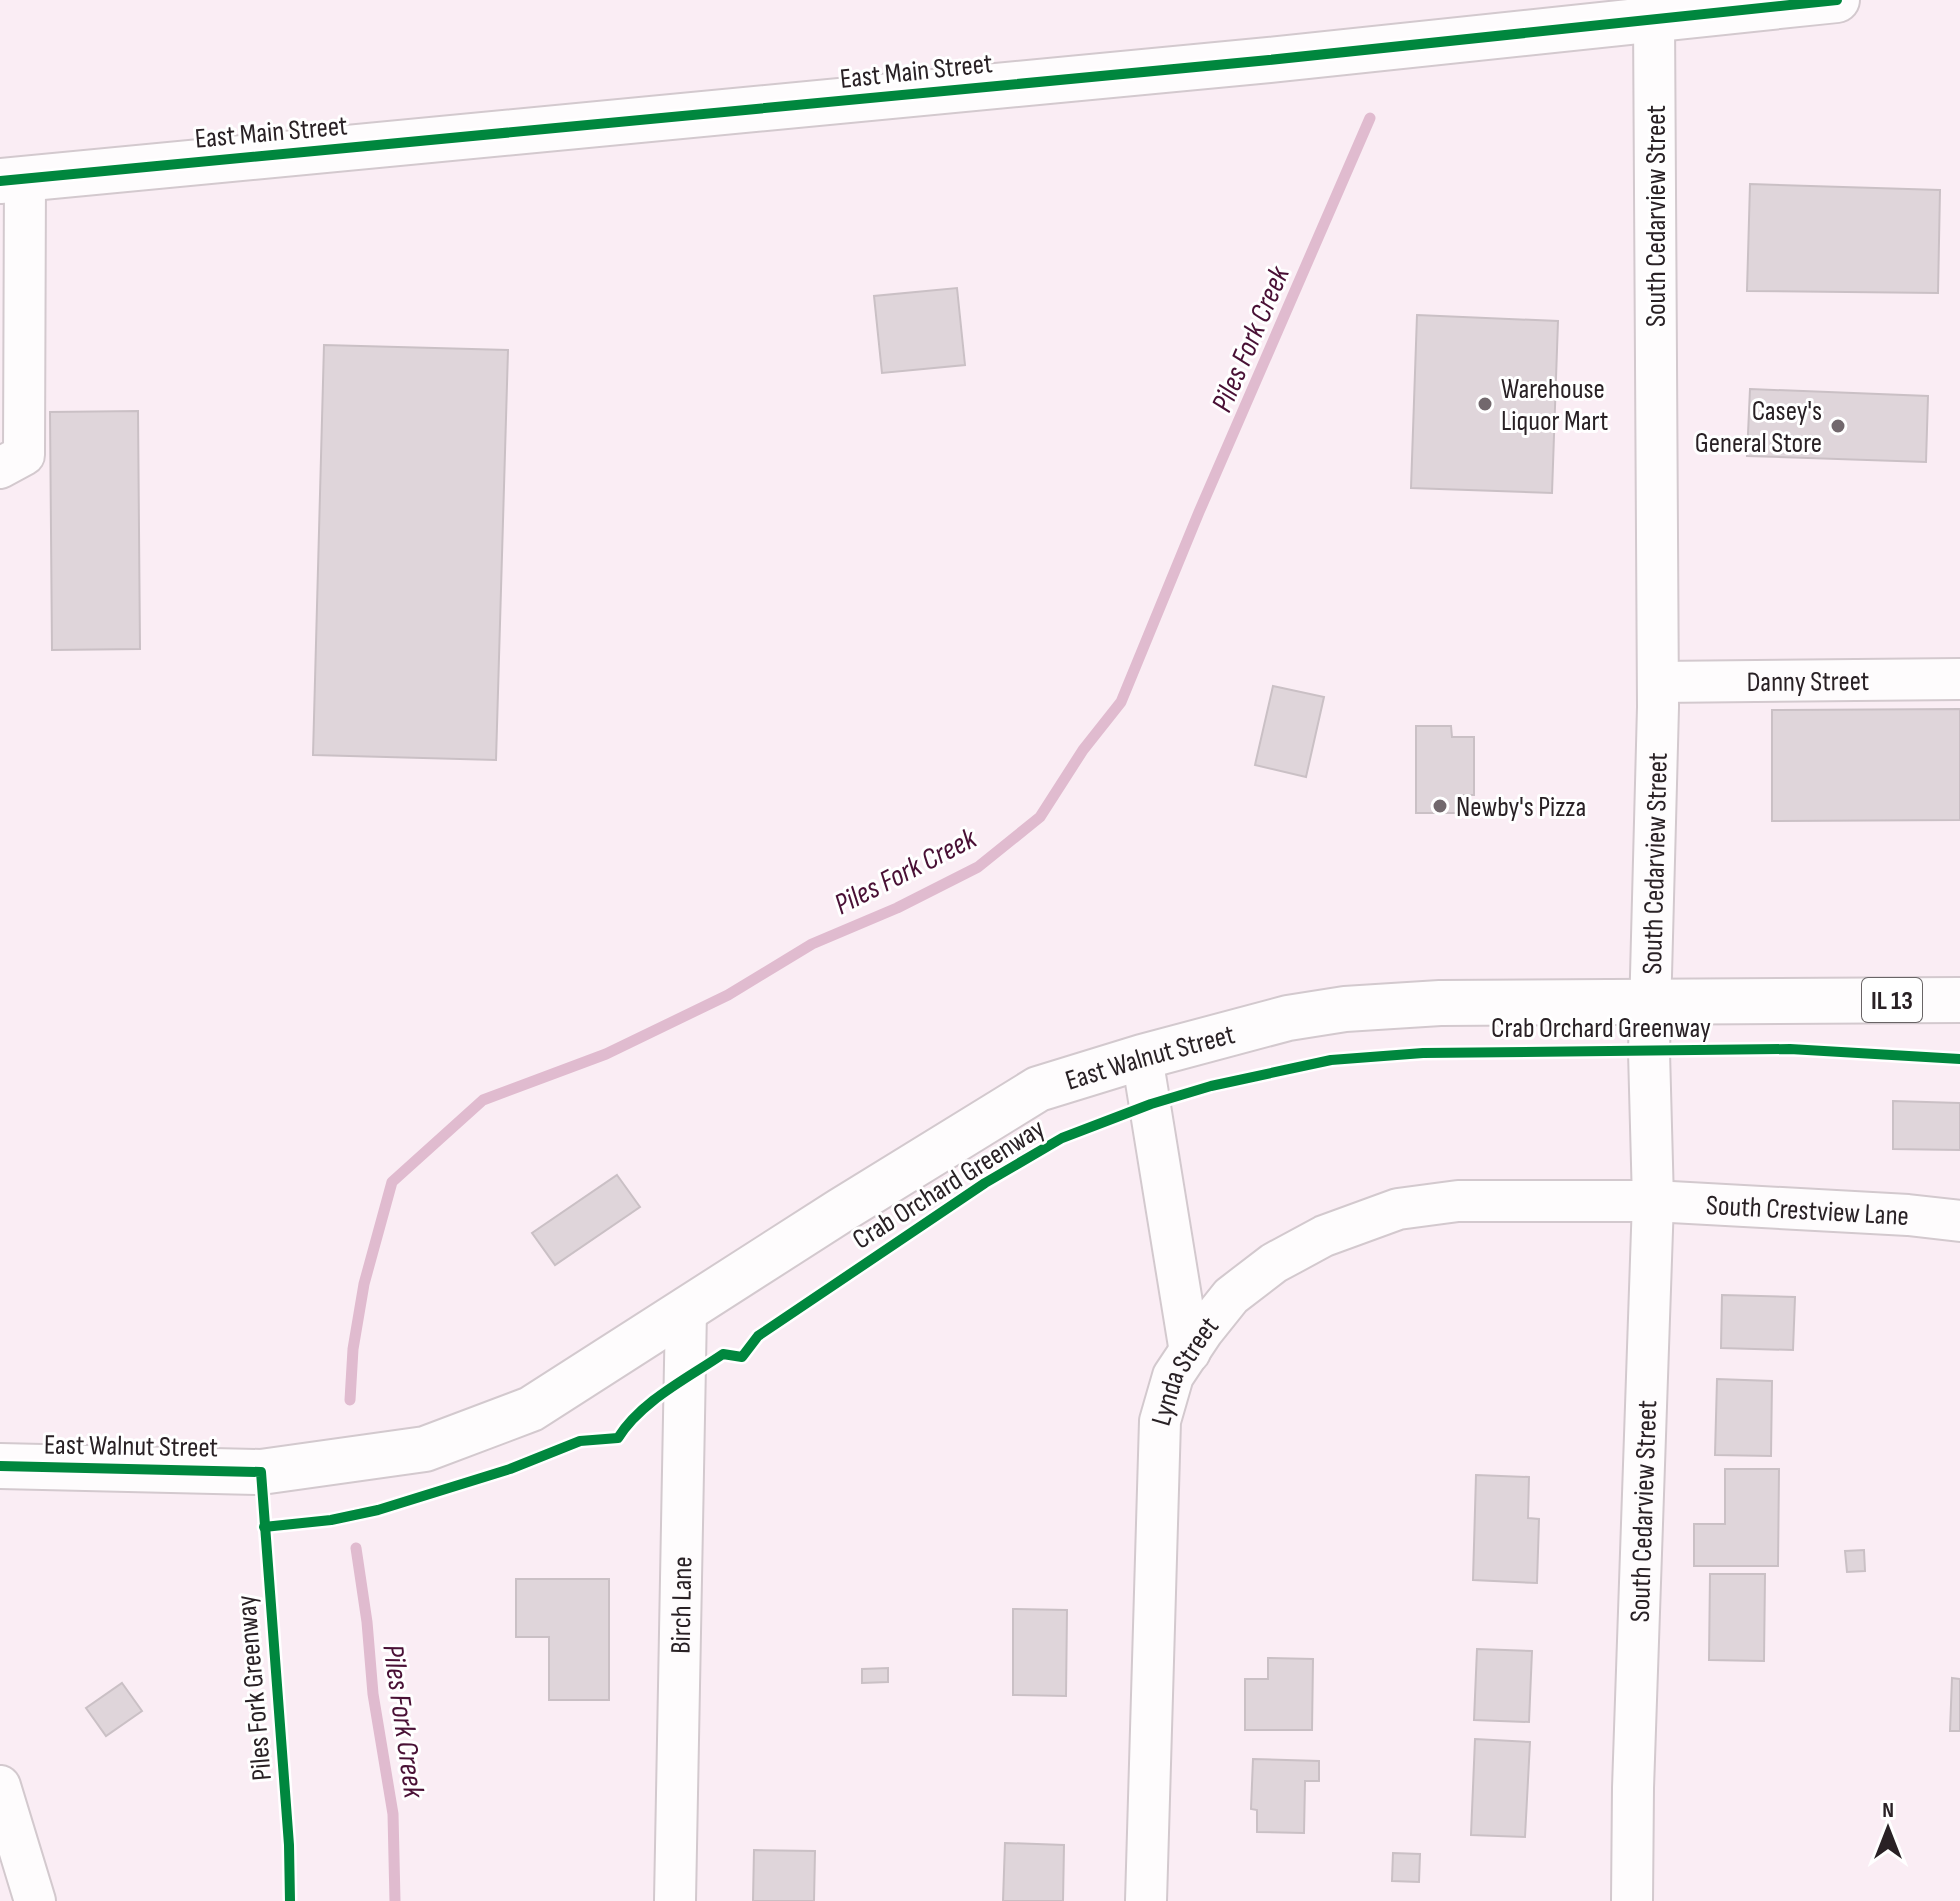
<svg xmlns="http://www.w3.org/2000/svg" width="1960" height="1901" font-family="'Sofia Sans Condensed',sans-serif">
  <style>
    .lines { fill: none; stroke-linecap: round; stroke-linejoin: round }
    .stream { stroke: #e0bbcf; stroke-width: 11 }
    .building { fill: #dfd5da; stroke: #cac0c5; stroke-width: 2 }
    .minor-casing { stroke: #d3c9ce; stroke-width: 44 }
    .highway-casing { stroke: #d3c9ce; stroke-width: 48 }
    .minor { stroke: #fefcfd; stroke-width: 40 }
    .highway { stroke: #fefcfd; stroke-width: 44 }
    .cycleway-casing { stroke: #fff; stroke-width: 15 }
    .cycleway { stroke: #00873e; stroke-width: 10 }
    .poi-dot { fill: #72686d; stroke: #fff; stroke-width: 3 }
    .labels { text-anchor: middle; stroke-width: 6; stroke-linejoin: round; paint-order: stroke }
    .shield { fill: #fff; stroke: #696466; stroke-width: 2 }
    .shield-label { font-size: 26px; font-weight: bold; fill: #292125 }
    .street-label { font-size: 28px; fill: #292125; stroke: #fff }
    .poi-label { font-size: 28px; fill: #292125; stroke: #fff; text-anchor: start }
    .water-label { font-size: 30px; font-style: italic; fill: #491035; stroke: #fff }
  </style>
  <rect width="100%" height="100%" fill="#faedf4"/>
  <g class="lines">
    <!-- stream -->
    <g class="stream">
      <path d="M 350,1400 L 353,1349 L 364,1284 L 392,1182 L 483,1100 L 606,1054 L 728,995 L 812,944 L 897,908 L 978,867 L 1040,817 L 1083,750 L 1121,702 L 1199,512 L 1370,118"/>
      <path d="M 356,1548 L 367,1622 L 373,1694 L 393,1814 L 395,1901"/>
    </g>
  </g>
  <!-- building -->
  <g class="building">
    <path d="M 1750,184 L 1940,190 L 1938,293 L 1747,291 Z"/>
    <path d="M 957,288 L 965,365 L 882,373 L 874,296 Z"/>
    <path d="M 1417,315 L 1558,321 L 1552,493 L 1411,488 Z"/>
    <path d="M 324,345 L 508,350 L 496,760 L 313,755 Z"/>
    <path d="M 1750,389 L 1928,396 L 1926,462 L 1747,456 Z"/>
    <path d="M 138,411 L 140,649 L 52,650 L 50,412 Z"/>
    <path d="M 1273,686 L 1324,697 L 1306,777 L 1255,765 Z"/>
    <path d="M 1960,709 L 1960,820 L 1772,821 L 1772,710 Z"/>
    <path d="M 1416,726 L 1451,726 L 1452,737 L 1474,737 L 1474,795 L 1464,795 L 1464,813 L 1416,813 Z"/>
    <path d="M 1893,1101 L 1960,1103 L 1960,1150 L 1893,1149 Z"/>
    <path d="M 617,1175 L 640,1207 L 555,1265 L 532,1233 Z"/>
    <path d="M 1722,1295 L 1795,1297 L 1793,1350 L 1721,1348 Z"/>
    <path d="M 1717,1379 L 1772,1381 L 1771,1456 L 1715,1455 Z"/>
    <path d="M 1725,1469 L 1779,1469 L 1778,1566 L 1694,1566 L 1694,1524 L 1725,1524 Z"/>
    <path d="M 1476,1475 L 1529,1477 L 1528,1518 L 1539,1519 L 1537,1583 L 1473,1580 Z"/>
    <path d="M 1864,1550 L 1865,1571 L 1847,1572 L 1845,1551 Z"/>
    <path d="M 1710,1574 L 1765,1574 L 1764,1661 L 1709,1660 Z"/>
    <path d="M 516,1579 L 609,1579 L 609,1700 L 549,1700 L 549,1637 L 516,1637 Z"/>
    <path d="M 1013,1609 L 1067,1610 L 1066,1696 L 1013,1695 Z"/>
    <path d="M 1477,1649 L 1532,1651 L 1529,1722 L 1474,1720 Z"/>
    <path d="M 1268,1658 L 1313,1659 L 1312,1730 L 1245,1730 L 1245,1679 L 1268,1679 Z"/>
    <path d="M 888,1668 L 888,1682 L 862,1683 L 862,1669 Z"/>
    <path d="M 1952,1678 L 1960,1679 L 1960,1731 L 1950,1731 Z"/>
    <path d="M 122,1683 L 142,1711 L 106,1736 L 86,1708 Z"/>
    <path d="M 1475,1739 L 1530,1742 L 1525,1837 L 1471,1835 Z"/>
    <path d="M 1253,1759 L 1319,1761 L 1319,1781 L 1305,1781 L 1304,1833 L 1257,1832 L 1257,1810 L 1251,1809 Z"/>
    <path d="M 1005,1843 L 1064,1845 L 1063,1901 L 1003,1901 Z"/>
    <path d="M 754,1850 L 815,1851 L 814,1901 L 753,1901 Z"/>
    <path d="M 1393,1853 L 1420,1854 L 1419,1882 L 1392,1881 Z"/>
  </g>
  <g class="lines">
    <defs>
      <g id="minor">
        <path d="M 0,468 L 24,455 L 25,178"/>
        <path id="s1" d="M 1658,682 L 1960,679"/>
        <path d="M 1142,1057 L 1190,1352"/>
        <path d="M 0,1786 L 35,1901"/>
        <path id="s2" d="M 675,1901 L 686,1310"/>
        <path id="s3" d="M 1146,1901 L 1160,1421 L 1173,1376 L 1203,1331 L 1231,1296 L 1274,1263 L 1324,1236 L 1398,1209 L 1458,1201 L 1653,1201 L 1908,1215 L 1960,1221"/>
        <path id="s4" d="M 1632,1901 L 1633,1788 L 1653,1201 L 1649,1052 L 1658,707 L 1654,19"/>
      </g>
      <g id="highway">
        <path d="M 0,181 L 1269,60 L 1837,0"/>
        <path id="s5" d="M 0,1466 L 261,1472 L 425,1449 L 531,1409 L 840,1211 L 1038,1089 L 1142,1057 L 1288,1018 L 1345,1009 L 1440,1003 L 1960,1000"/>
      </g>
    </defs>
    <!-- minor casing -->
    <use href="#minor" class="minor-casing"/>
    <!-- highway casing -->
    <use href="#highway" class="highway-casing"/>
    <!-- minor -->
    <use href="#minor" class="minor"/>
    <!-- highway -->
    <use href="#highway" class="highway"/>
    <defs>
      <g id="cycleway">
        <path d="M 0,181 L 1269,60 L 1837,0"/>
        <path d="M 0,1466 L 261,1472 L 289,1845 L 290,1901"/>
        <path d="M 264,1527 L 331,1520 L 378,1510 L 510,1469 L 580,1441 L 618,1438 C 641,1401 688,1378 723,1354 L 742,1357 L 758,1336 L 985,1183 L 1062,1138 L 1151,1104 L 1211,1086 L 1331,1060 L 1423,1053 L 1790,1049 L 1960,1059"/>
      </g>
    </defs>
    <!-- cycleway casing -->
    <use href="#cycleway" class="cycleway-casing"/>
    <!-- cycleway -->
    <use href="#cycleway" class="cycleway"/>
  </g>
  <!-- markers -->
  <g class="poi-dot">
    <circle cx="1485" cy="404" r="8"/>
    <circle cx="1838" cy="426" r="8"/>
    <circle cx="1440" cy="806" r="8"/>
  </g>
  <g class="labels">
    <!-- shield labels -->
    <rect class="shield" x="1862" y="978" width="60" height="44" rx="6"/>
    <g class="shield-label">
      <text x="1892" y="1009">IL 13</text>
    </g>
    <!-- street labels -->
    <g class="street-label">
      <text transform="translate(916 70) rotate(-6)" y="10">East Main Street</text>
      <text transform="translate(271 131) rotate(-5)" y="10">East Main Street</text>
      <text transform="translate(1655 216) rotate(-90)" y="10">South Cedarview Street</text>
      <text dy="10" stroke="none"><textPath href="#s1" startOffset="150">Danny Street</textPath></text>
      <text dy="10" stroke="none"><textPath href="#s4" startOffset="1038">South Cedarview Street</textPath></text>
      <text x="1601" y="1037">Crab Orchard Greenway</text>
      <text dy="10" stroke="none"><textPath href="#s5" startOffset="1256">East Walnut Street</textPath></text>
      <text transform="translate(948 1183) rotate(-32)" y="10">Crab Orchard Greenway</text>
      <text dy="10" stroke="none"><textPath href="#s3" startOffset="1226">South Crestview Lane</textPath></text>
      <text dy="10" stroke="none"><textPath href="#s3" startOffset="536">Lynda Street</textPath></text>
      <text transform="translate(131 1445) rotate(1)" y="10">East Walnut Street</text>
      <text dy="10" stroke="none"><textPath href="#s4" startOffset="390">South Cedarview Street</textPath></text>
      <text dy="10" stroke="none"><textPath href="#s2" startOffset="296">Birch Lane</textPath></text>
      <text transform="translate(253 1688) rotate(-95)" y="10">Piles Fork Greenway</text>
    </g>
    <!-- poi labels -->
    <g class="poi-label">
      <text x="1501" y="398">Warehouse<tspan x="1501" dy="32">Liquor Mart</tspan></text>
      <text x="1822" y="420" text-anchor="end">Casey's<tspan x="1822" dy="32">General Store</tspan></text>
      <text x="1456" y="816">Newby's Pizza</text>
    </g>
    <!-- water labels -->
    <g class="water-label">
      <text transform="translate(1250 339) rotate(-67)" y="10">Piles Fork Creek</text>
      <text transform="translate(905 871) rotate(-27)" y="10">Piles Fork Creek</text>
      <text transform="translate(404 1721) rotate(82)" y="10">Piles Fork Creek</text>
    </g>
  </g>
  <!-- north arrow -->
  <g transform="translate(1888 1829)" stroke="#ffffff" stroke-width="6" paint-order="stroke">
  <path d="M0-6L14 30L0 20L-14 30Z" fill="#292125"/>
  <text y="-12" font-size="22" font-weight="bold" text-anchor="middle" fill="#292125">N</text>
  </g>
</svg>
